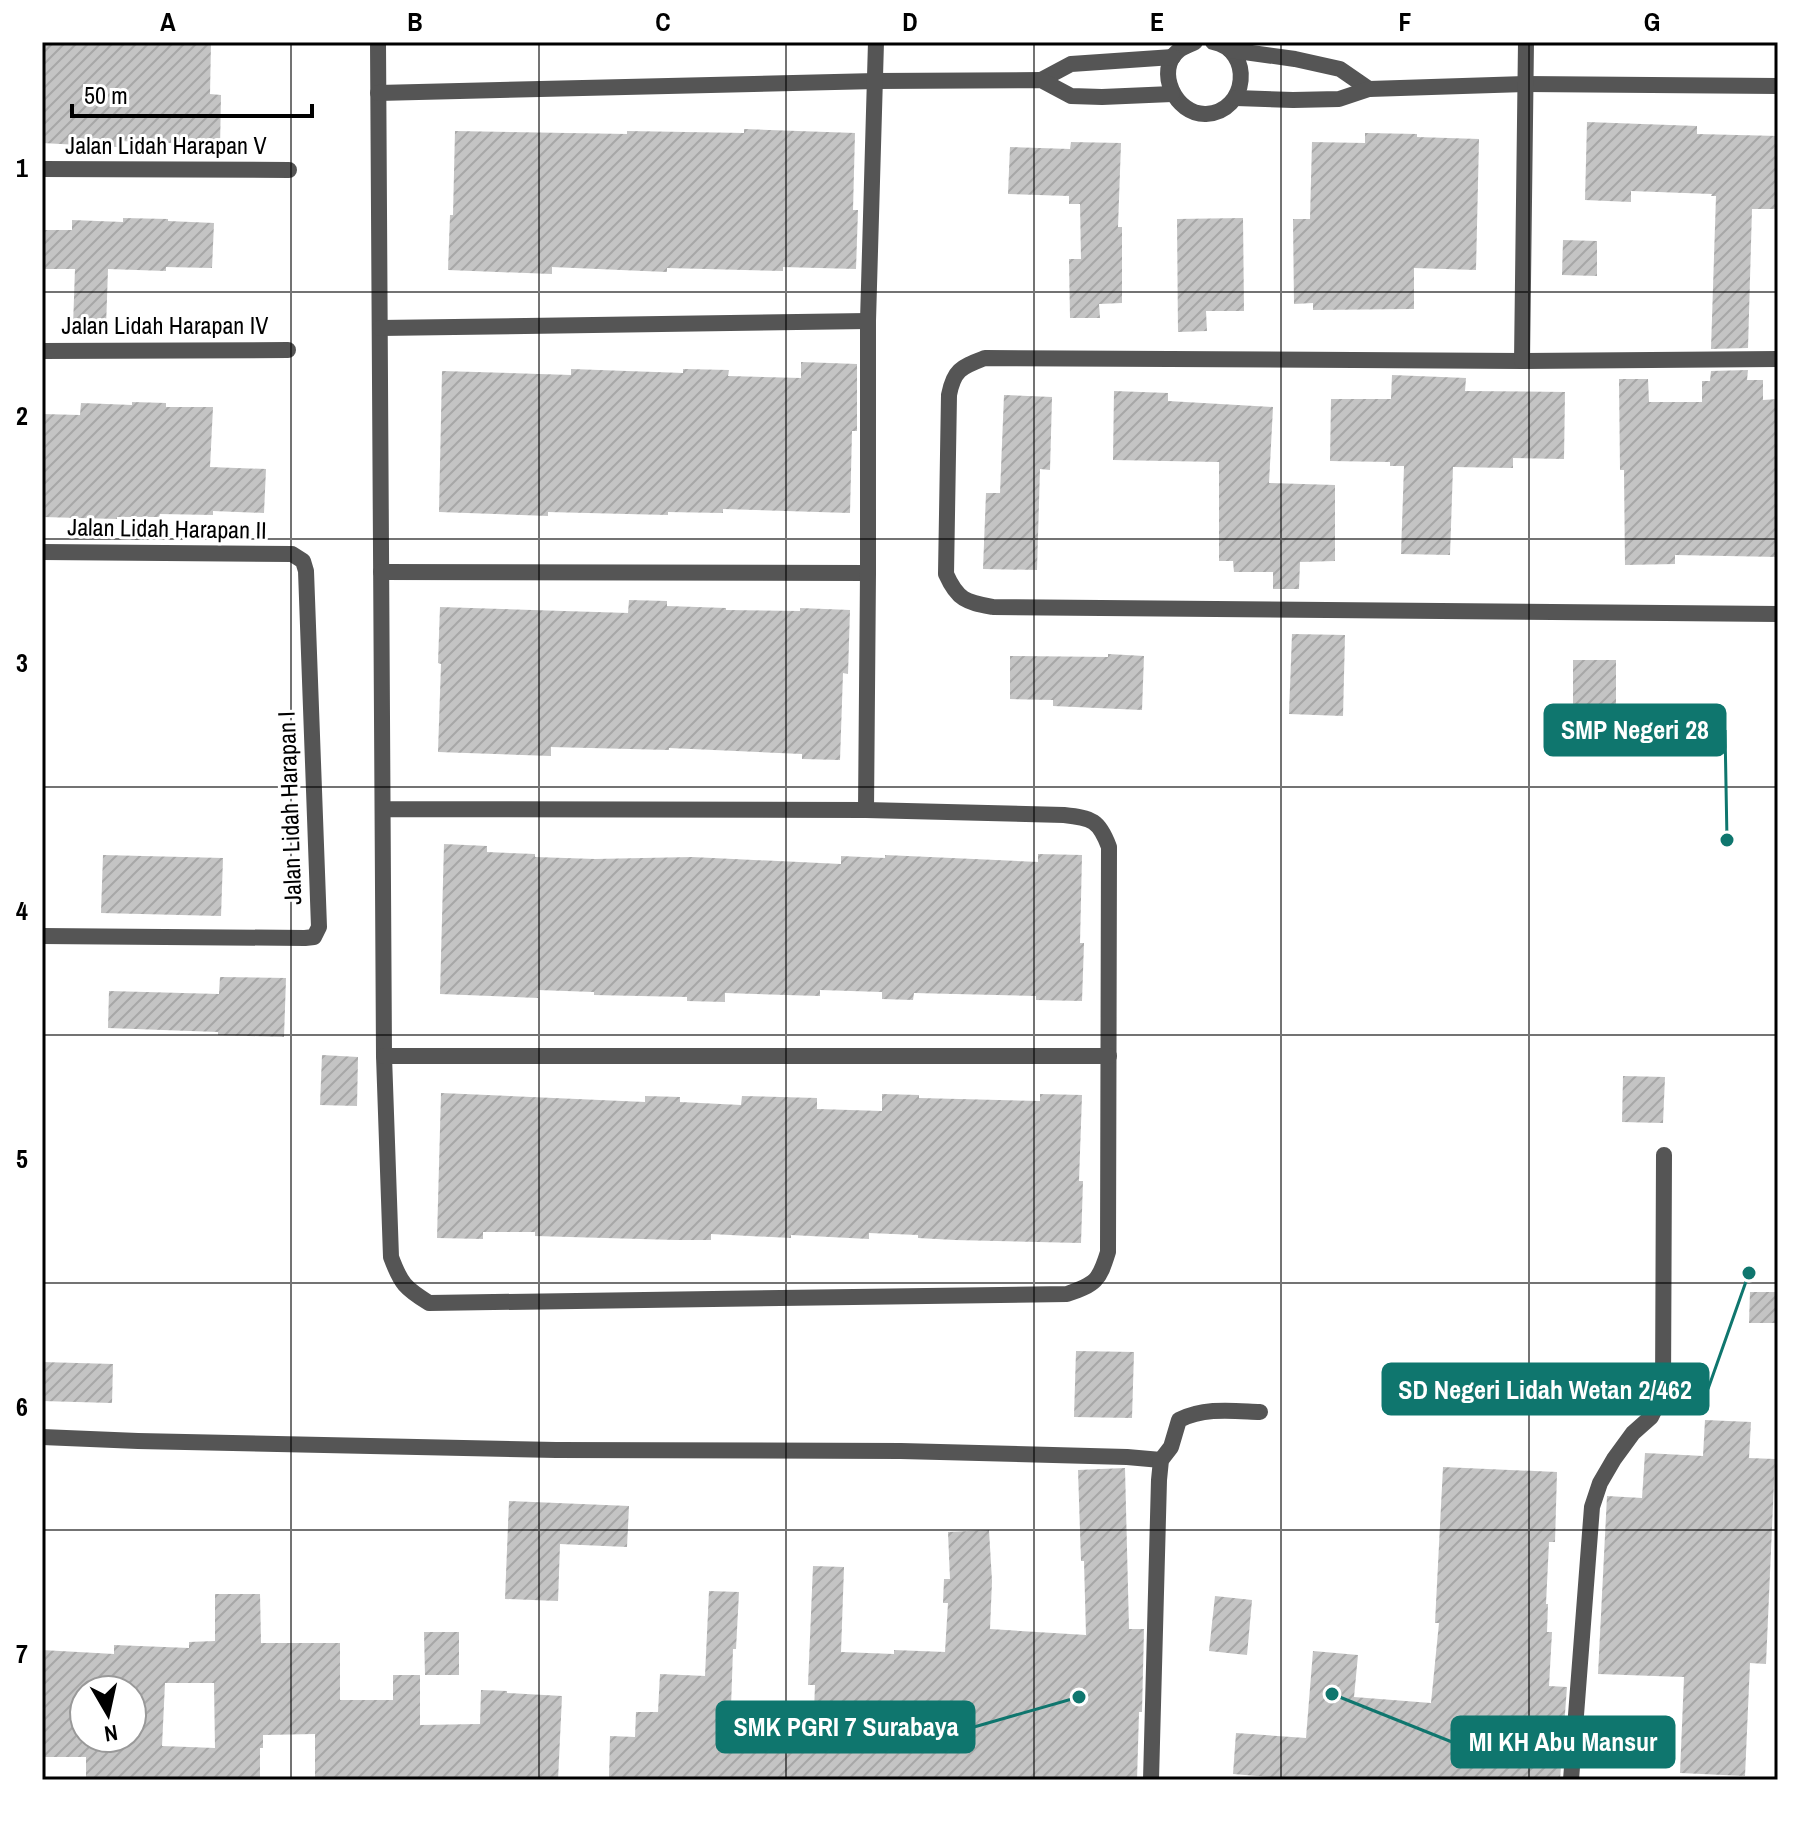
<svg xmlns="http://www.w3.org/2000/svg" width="1820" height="1822" font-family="'Archivo Narrow',sans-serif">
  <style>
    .building { fill: url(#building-hatch); fill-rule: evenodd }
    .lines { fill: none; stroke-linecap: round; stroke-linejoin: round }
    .minor { stroke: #555; stroke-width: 16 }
    .grid { fill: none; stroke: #000; stroke-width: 2; stroke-opacity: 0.55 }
    .labels { text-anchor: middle; stroke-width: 6; stroke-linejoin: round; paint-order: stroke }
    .street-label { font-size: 24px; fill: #000; stroke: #fff }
    .leader { fill: none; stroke: #0f766e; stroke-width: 3 }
    .callout-dot { fill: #0f766e; stroke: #fff; stroke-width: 3 }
    .callout { fill: #0f766e; stroke: #0f766e; stroke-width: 3 }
    .callout-label { font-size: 26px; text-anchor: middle; font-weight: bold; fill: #fff }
    .neatline { fill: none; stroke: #000; stroke-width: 3 }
    .grid-label { font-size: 26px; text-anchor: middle; font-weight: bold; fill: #000 }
  </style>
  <defs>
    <pattern id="building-hatch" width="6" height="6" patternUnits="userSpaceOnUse" patternTransform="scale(2)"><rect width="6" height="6" fill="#c4c4c4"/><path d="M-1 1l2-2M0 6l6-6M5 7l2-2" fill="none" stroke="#a7a7a7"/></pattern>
  </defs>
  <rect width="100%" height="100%" fill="#fff"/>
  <!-- building -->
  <g class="building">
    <path d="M 42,42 L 211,42 L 210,94 L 221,95 L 220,148 L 171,147 L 171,143 L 118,141 L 117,147 L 42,143 Z"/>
    <path d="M 1587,122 L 1697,126 L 1697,134 L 1778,136 L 1778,209 L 1752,209 L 1748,348 L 1711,349 L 1716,196 L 1711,196 L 1712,194 L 1631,191 L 1631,202 L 1585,200 Z"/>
    <path d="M 744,129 L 855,133 L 853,210 L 858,210 L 856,269 L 783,267 L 783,271 L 667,268 L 667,272 L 552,267 L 552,274 L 448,270 L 450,215 L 453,215 L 455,131 L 627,134 L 627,131 L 744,133 Z"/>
    <path d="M 1365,133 L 1417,134 L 1417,137 L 1479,139 L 1476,270 L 1414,268 L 1414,309 L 1313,310 L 1313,303 L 1294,304 L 1293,219 L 1310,219 L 1312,142 L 1365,143 Z"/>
    <path d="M 1071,142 L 1121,143 L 1118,227 L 1122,227 L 1122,303 L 1099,304 L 1100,318 L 1070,318 L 1069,259 L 1081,259 L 1080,204 L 1069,204 L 1069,196 L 1008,194 L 1010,147 L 1070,149 Z"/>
    <path d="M 123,218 L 168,219 L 168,221 L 214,223 L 212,268 L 166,267 L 166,271 L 108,269 L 106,327 L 73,326 L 75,269 L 42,269 L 42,230 L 72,230 L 72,220 L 123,222 Z"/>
    <path d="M 1243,218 L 1244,311 L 1206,311 L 1207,331 L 1178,332 L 1177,219 Z"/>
    <path d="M 1563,240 L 1597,241 L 1597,276 L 1562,275 Z"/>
    <path d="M 801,362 L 857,364 L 857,431 L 852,431 L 850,513 L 723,509 L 723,513 L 668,512 L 668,515 L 548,512 L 548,516 L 439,512 L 442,371 L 571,375 L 571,369 L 683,373 L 683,369 L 729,370 L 728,376 L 801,378 Z"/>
    <path d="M 1748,370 L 1747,380 L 1763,380 L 1763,400 L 1778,399 L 1778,557 L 1675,555 L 1675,564 L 1625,565 L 1624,470 L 1620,470 L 1619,379 L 1648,379 L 1649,402 L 1702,402 L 1702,381 L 1710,381 L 1711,371 Z"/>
    <path d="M 1392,375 L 1466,378 L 1465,391 L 1565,392 L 1564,459 L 1513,458 L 1513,468 L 1453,467 L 1450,555 L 1401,554 L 1404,466 L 1390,466 L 1390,462 L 1330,461 L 1331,399 L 1391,399 Z"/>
    <path d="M 1114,391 L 1168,393 L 1168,401 L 1273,407 L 1269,483 L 1335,485 L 1335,561 L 1300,562 L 1299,589 L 1273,589 L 1273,572 L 1234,572 L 1233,561 L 1219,561 L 1219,462 L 1113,460 Z"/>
    <path d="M 1004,395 L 1052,397 L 1050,470 L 1040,469 L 1037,570 L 983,569 L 986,493 L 1000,493 Z"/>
    <path d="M 132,402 L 166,403 L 166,407 L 213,407 L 210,467 L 266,469 L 264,513 L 213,511 L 213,515 L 160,514 L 159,517 L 117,517 L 117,519 L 42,517 L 42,414 L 80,415 L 81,403 L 132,405 Z"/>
    <path d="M 629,600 L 667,601 L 667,606 L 726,608 L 726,610 L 800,611 L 800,608 L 850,610 L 848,674 L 843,673 L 840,760 L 802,759 L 802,754 L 669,748 L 669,750 L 551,747 L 551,756 L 438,752 L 441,664 L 438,663 L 440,607 L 628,613 Z"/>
    <path d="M 1292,634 L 1345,635 L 1343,716 L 1289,714 Z"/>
    <path d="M 1108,654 L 1144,656 L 1142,710 L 1053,706 L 1053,700 L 1010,699 L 1010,656 L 1108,657 Z"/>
    <rect x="1573" y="660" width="43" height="53"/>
    <path d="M 444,844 L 487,846 L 487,852 L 535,854 L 535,857 L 595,859 L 692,857 L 841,864 L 841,856 L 885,858 L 885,855 L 1038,862 L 1038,854 L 1082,855 L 1080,943 L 1084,943 L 1082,1001 L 1036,1000 L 1036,996 L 914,993 L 913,1000 L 882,999 L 882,992 L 820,990 L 820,996 L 725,993 L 725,1002 L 687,1001 L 687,997 L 594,995 L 594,992 L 538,990 L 538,998 L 440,994 Z"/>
    <path d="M 103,855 L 223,858 L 221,916 L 101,913 Z"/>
    <path d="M 220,977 L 286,978 L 284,1037 L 218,1035 L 218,1032 L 108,1028 L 109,991 L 219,994 Z"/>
    <path d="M 322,1055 L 358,1057 L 357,1106 L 320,1105 Z"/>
    <path d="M 1623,1076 L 1665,1077 L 1663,1123 L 1622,1122 Z"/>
    <path d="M 441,1093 L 645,1102 L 645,1096 L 680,1097 L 680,1102 L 741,1105 L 742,1096 L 817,1098 L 817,1109 L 882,1111 L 882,1094 L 919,1095 L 919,1098 L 1040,1101 L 1040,1094 L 1082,1095 L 1079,1181 L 1083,1181 L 1081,1243 L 955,1240 L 918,1238 L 918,1235 L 869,1233 L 869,1239 L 791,1235 L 791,1238 L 711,1234 L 711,1240 L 676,1240 L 535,1236 L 535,1232 L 483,1232 L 483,1239 L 437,1238 Z"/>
    <path d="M 1750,1292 L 1778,1292 L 1778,1323 L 1749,1323 Z"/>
    <path d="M 1076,1351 L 1134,1352 L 1132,1418 L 1074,1417 Z"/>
    <path d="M 42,1362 L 113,1364 L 112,1403 L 42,1401 Z"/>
    <path d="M 1705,1420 L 1751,1422 L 1749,1458 L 1775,1459 L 1766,1664 L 1750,1663 L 1745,1776 L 1680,1773 L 1684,1677 L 1598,1674 L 1607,1496 L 1642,1498 L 1645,1453 L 1703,1456 Z"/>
    <path d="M 1443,1467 L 1557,1472 L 1555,1542 L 1549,1542 L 1546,1604 L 1548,1604 L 1547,1632 L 1552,1632 L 1549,1686 L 1567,1687 L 1560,1780 L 1303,1780 L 1233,1774 L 1236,1733 L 1306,1738 L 1313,1651 L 1358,1655 L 1354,1697 L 1431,1703 L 1439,1623 L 1435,1623 Z"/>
    <path d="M 1125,1468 L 1129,1629 L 1144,1629 L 1142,1712 L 1139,1712 L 1137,1780 L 986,1780 L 935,1778 L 935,1780 L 633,1780 L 633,1778 L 609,1777 L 610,1736 L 635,1737 L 636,1712 L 658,1712 L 660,1674 L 705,1676 L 709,1591 L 739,1592 L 736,1649 L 733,1649 L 730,1736 L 813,1739 L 815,1685 L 808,1685 L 813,1566 L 844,1567 L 841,1652 L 894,1654 L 894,1650 L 945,1652 L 948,1603 L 943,1603 L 944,1579 L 950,1579 L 948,1532 L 989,1530 L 992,1581 L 990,1629 L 1086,1635 L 1084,1561 L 1081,1561 L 1078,1470 Z"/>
    <path d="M 509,1501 L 629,1506 L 627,1547 L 560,1544 L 558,1601 L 505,1599 Z"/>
    <path d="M 215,1594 L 260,1594 L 261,1643 L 340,1643 L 340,1700 L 393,1700 L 393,1675 L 420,1675 L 420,1725 L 480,1724 L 481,1690 L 507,1691 L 507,1693 L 562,1696 L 558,1780 L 315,1780 L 315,1734 L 263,1735 L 263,1748 L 260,1748 L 260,1780 L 86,1780 L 86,1757 L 42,1757 L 42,1650 L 114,1654 L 114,1645 L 189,1648 L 189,1642 L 215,1641 ZM 165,1683 L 214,1683 L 215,1748 L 162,1746 ZM 84,1690 L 132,1690 L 132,1738 L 84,1738 Z"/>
    <path d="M 1215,1596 L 1252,1600 L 1247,1655 L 1209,1651 Z"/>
    <path d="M 424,1632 L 459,1632 L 459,1675 L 425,1675 Z"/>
  </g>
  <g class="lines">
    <!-- minor -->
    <g class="minor">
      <path d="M 378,42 L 384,1056 L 391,1257 C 401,1284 405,1288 429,1303 L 1067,1294 C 1096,1284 1099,1281 1108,1252 L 1109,847 C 1099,820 1092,818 1064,815 L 866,810 L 383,809"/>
      <path d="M 1195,42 C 1189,45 1182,47 1178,51 C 1155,70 1175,115 1206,114 C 1248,112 1254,50 1213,42"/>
      <path d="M 1230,50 L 1295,59 L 1340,69 L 1369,89"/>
      <path d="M 1041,80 L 1071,64 L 1173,57"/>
      <path d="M 378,93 L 876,81 L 1041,80 L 1071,96 L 1102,97 L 1172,94"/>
      <path d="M 1236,98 L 1293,100 L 1339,99 L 1369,89 L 1525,84 L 1778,86"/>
      <path d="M 42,169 L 289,170"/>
      <path d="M 380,328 L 868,321"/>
      <path d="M 42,351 L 288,350"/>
      <path d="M 1778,359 L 1522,361 L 985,358 C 962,367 954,369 949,395 L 946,574 C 958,601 967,602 993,607 L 1778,614"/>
      <path d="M 1522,361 L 1526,42"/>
      <path d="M 42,552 L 292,554 L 303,561 L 306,571 L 319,927 L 314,937 L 305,938 L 42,936"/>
      <path d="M 381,572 L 868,573"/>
      <path d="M 866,810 L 868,573 L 868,321 L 876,42"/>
      <path d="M 384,1056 L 1109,1056"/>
      <path d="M 42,1437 L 138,1441 L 556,1450 L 901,1451 L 1127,1457 L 1161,1460"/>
      <path d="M 1151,1780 L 1159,1480 L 1161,1460 L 1171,1447 L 1179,1420 C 1205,1407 1233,1411 1260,1412"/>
      <path d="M 1571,1780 L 1592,1507 L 1600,1483 L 1614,1459 L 1633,1433 L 1651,1417 L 1663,1393 L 1664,1155"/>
    </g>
  </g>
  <!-- grid -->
  <path class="grid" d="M 291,42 L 291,1780M 539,42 L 539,1780M 786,42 L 786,1780M 1034,42 L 1034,1780M 1281,42 L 1281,1780M 1529,42 L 1529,1780M 42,292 L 1778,292M 42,539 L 1778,539M 42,787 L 1778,787M 42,1035 L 1778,1035M 42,1283 L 1778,1283M 42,1530 L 1778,1530"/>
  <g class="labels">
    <!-- street labels -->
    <g class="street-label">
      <text x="166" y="154">Jalan Lidah Harapan V</text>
      <text x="165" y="334">Jalan Lidah Harapan IV</text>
      <text transform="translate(167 529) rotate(1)" y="8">Jalan Lidah Harapan II</text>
      <text transform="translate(290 808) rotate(-92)" y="8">Jalan Lidah Harapan I</text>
    </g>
  </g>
  <!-- callouts -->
  <path class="leader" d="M1727 840L1725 730M1749 1273L1708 1389M1079 1697L974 1727M1332 1694L1452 1742"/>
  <g class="callout-dot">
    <circle cx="1727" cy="840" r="8"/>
    <circle cx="1749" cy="1273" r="8"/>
    <circle cx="1079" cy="1697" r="8"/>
    <circle cx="1332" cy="1694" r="8"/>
  </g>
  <g class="callout">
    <rect x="1545" y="705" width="180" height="50" rx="8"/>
    <rect x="1383" y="1364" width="325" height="50" rx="8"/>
    <rect x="717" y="1702" width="257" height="50" rx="8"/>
    <rect x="1452" y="1717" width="222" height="50" rx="8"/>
  </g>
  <g class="callout-label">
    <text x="1635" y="739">SMP Negeri 28</text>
    <text x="1545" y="1399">SD Negeri Lidah Wetan 2/462</text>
    <text x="846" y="1736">SMK PGRI 7 Surabaya</text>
    <text x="1563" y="1751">MI KH Abu Mansur</text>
  </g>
  <!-- border -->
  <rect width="1820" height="1822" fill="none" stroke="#ffffff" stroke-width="88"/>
  <!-- north arrow -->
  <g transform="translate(108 1714) rotate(171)"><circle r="38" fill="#ffffff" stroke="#999999" stroke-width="2"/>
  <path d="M0-6L14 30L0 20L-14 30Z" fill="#000000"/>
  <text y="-12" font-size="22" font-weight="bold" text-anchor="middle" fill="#000000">N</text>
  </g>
  <!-- scale -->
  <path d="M72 104v12h240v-12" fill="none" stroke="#000000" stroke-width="4"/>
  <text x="84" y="104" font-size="24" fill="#000000" stroke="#ffffff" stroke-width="6" paint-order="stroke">50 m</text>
  <rect x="44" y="44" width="1732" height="1734" class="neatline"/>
  <g class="grid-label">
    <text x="168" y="31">A</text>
    <text x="415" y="31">B</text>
    <text x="663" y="31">C</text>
    <text x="910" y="31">D</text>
    <text x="1157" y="31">E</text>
    <text x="1405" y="31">F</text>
    <text x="1652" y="31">G</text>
    <text x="22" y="177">1</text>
    <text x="22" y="425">2</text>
    <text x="22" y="672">3</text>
    <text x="22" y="920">4</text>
    <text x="22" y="1168">5</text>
    <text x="22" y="1416">6</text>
    <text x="22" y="1663">7</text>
  </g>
</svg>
